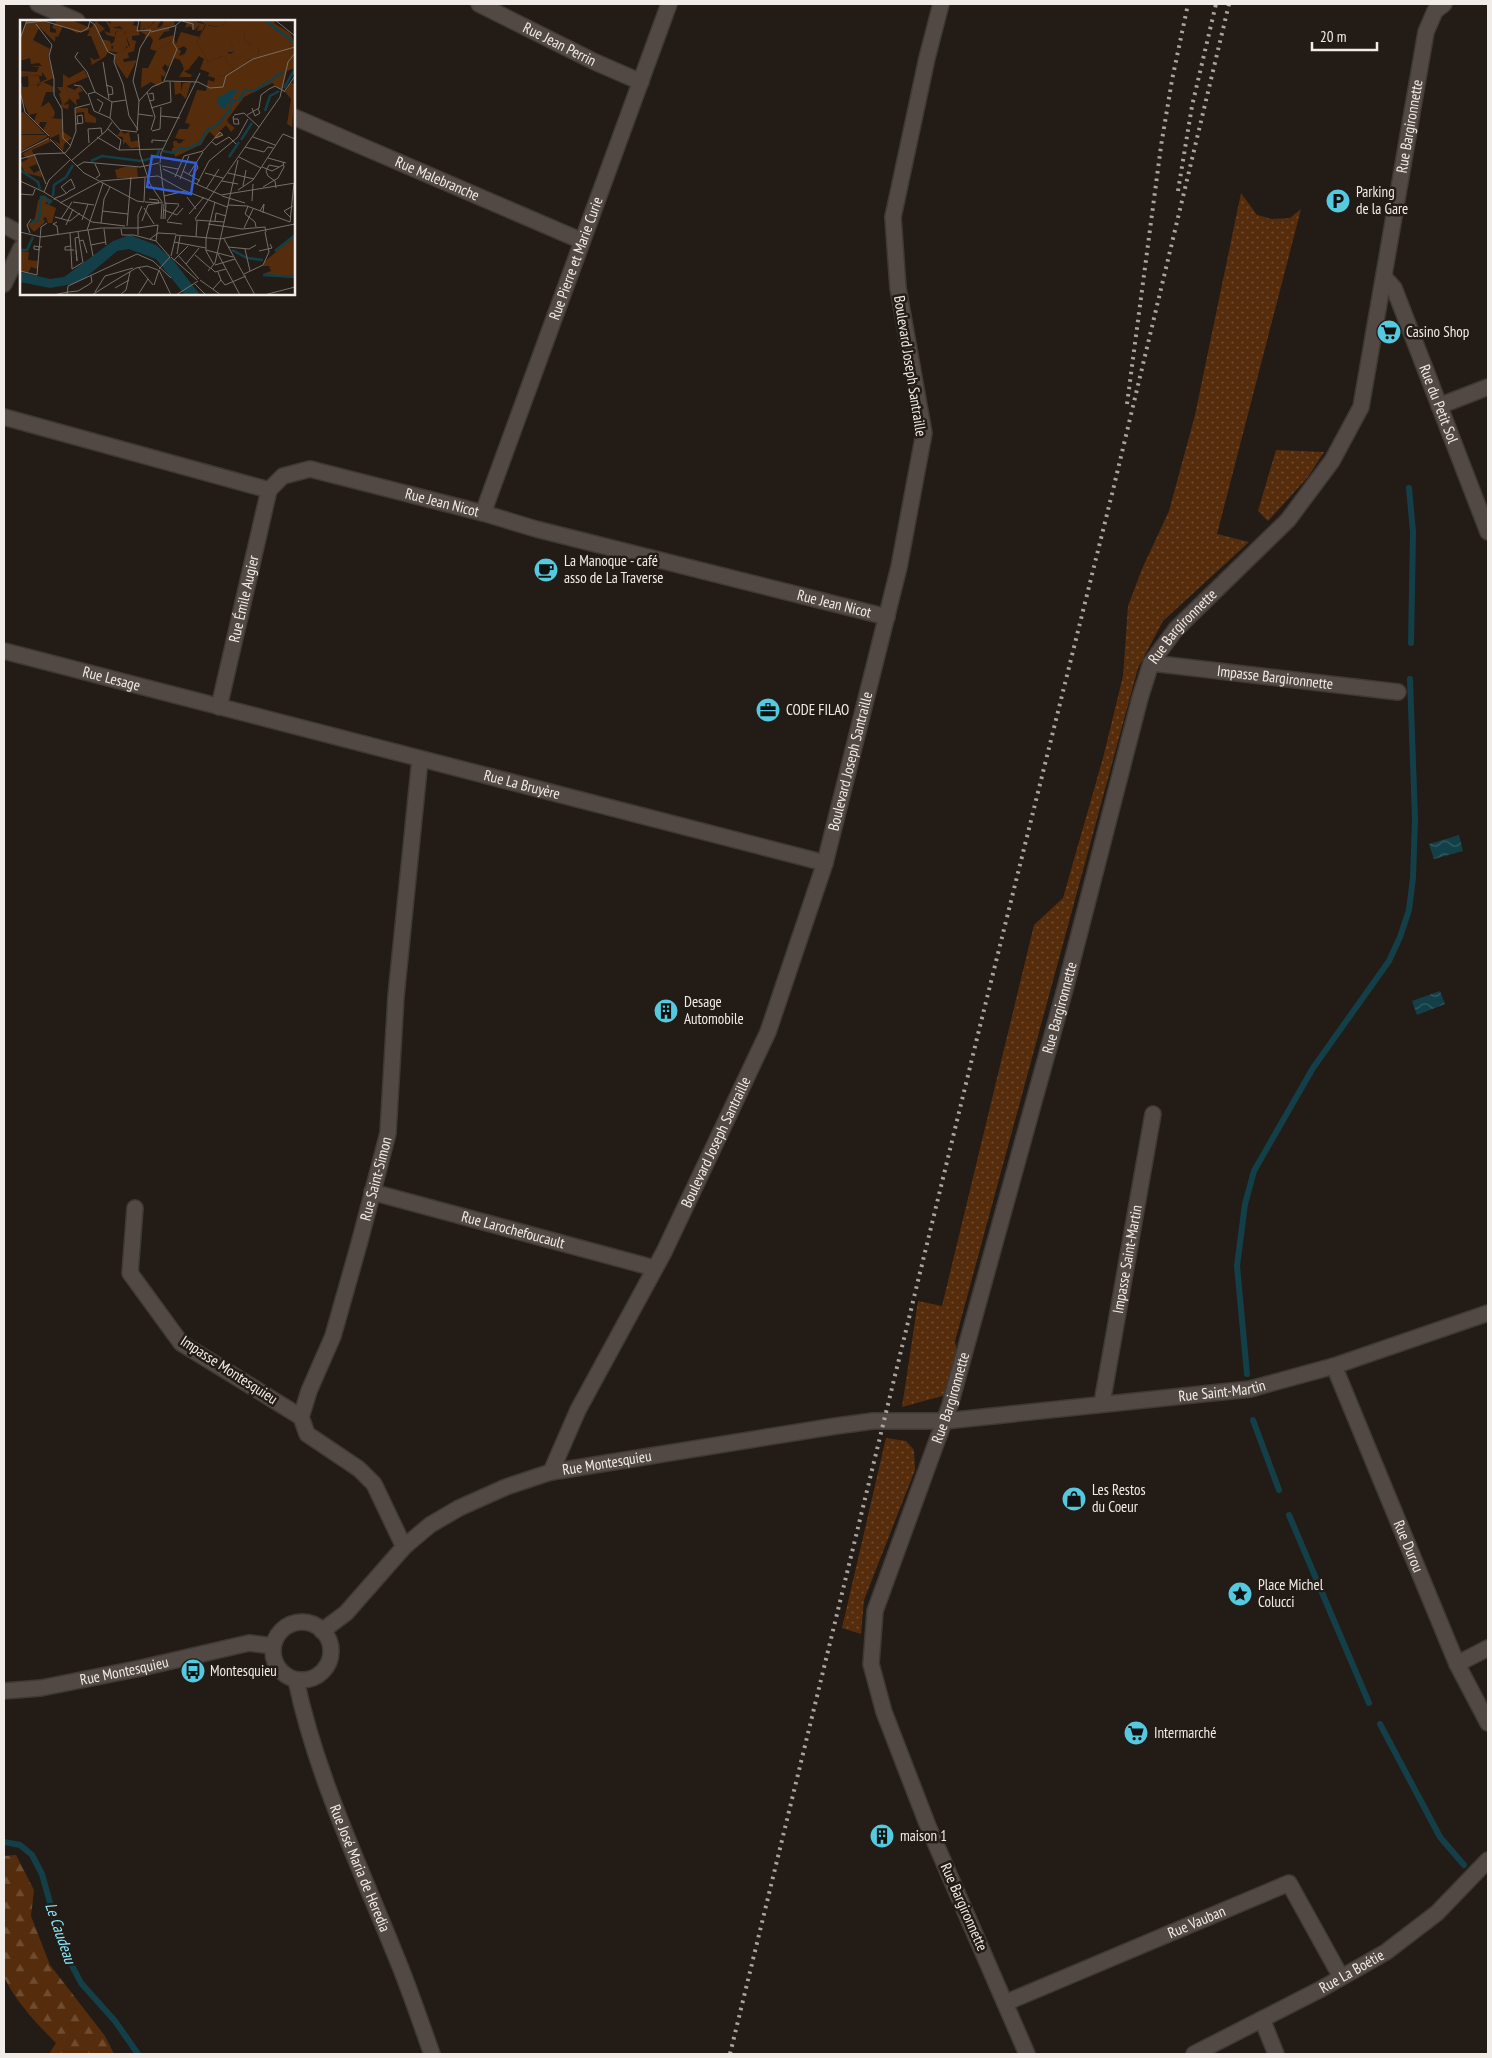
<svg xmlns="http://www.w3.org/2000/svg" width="1492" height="2058" font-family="'PT Sans Narrow',sans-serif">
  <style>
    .grass { fill: url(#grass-dots) }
    .forest { fill: url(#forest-firs) }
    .water { fill: url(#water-waves) }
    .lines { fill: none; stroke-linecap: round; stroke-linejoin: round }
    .stream { stroke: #134048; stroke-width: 6 }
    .minor-casing { stroke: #3e3935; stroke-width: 18 }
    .minor { stroke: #524944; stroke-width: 15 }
    .rail { stroke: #aaa49f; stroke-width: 4; stroke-dasharray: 2.5 5; stroke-linecap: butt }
    .labels { text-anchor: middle; stroke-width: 5; stroke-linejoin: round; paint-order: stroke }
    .street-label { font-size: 15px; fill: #f1ece8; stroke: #231b16 }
    .poi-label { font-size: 15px; fill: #f1ece8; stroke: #231b16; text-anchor: start }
    .water-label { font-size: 16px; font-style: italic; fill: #8ce9fc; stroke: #231b16 }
    .inset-river { fill: none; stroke: #134048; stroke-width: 2.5 }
    .inset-road { fill: none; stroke: #756f6a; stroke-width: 1 }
    .view { fill: #325eda; fill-opacity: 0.15; stroke: #325eda; stroke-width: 2.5 }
    .inset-edge { fill: none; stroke: #f1ece8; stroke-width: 2.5 }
  </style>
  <defs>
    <pattern id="grass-dots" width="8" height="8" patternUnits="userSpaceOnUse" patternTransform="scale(1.25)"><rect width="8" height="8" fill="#562d0c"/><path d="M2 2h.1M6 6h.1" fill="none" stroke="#6f4c2f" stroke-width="1.8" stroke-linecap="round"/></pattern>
    <pattern id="forest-firs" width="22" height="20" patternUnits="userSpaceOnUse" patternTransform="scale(1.25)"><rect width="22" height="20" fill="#562d0c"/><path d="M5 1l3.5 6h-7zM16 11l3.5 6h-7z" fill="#6f4c2f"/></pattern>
    <pattern id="water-waves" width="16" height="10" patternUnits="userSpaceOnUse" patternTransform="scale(1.25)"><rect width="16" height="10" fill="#134048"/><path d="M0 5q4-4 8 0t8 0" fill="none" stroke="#365c62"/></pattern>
  </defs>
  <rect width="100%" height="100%" fill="#231b16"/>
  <!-- grass -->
  <g class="grass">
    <path d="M 1241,193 L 1257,215 L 1272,219 L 1290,218 L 1301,209 L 1217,534 L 1249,542 L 1163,621 L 1138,668 L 955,1341 L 958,1356 L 946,1395 L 902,1407 L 918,1301 L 942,1306 L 1034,925 L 1063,898 L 1103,758 L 1123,676 L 1128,606 L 1142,569 L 1169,511 L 1195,415 Z"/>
    <path d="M 1276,450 L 1324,452 L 1308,477 L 1268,521 L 1258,511 Z"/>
    <path d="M 886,1438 L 906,1441 L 914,1450 L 915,1470 L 864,1600 L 861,1634 L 842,1628 Z"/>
  </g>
  <!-- forest -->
  <path class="forest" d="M 16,1855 L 34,1890 L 31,1916 L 50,1965 L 105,2036 L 114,2054 L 49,2054 L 56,2043 C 37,2024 16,2002 4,1977 L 4,1856 Z"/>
  <!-- water -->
  <g class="water">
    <path d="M 1459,835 L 1463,851 L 1434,859 L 1429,844 Z"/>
    <path d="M 1440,991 L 1445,1004 L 1417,1015 L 1412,1001 Z"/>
  </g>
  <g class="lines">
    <!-- stream -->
    <g class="stream">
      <path d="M 1409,488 L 1413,532 L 1411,643"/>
      <path d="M 1247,1374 L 1237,1266 L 1245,1204 L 1254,1171 L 1313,1068 L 1389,961 L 1400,937 L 1409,910 L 1413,878 L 1415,819 L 1410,679"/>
      <path d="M 1253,1420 L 1279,1490"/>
      <path d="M 1289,1515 L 1369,1703"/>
      <path d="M 1380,1724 L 1440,1837 L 1464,1865"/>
      <path d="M 4,1842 L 20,1845 L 32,1855 L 42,1874 L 62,1946 L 81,1983 L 115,2021 L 138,2054"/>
    </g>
    <defs>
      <g id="minor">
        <path d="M 38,4 L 77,21"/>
        <path id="s1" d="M 479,4 L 595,62 L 641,82"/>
        <path id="s2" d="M 294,117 L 582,241"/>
        <path d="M 4,225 L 21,234"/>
        <path id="s3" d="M 1384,277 L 1394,288 L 1488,532"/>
        <path d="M 4,284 L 21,248"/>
        <path d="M 1439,406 L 1488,387"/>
        <path d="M 4,417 L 269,490"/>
        <path id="s4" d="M 269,490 L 283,476 L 310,469 L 483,513 L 536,529 L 887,617"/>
        <path id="s5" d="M 483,513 L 669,4"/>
        <path id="s6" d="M 4,651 L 825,863"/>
        <path id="s7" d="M 1151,663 L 1398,692"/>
        <path id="s8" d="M 219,707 L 269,490"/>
        <path id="s9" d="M 372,1192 L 654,1268"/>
        <path d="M 135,1208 L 130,1273 L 181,1343 L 301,1417"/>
        <path id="s10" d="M 1334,1366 L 1457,1664 L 1488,1723"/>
        <path id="s11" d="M 1102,1403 L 1153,1114"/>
        <path id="s12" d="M 551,1472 L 578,1410 L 664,1252 L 768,1032 L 825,863 L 899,567 L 924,433 L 898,288 L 893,217 L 927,58 L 941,4"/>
        <path id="s13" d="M 404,1547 L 374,1484 L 359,1469 L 307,1434 L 301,1417 L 309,1391 L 333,1336 L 359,1244 L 388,1133 L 396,996 L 420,759"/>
        <circle cx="302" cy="1651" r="29"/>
        <path id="s14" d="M 322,1631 L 346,1613 L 404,1547 L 430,1525 L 459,1508 L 506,1487 L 551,1472 L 836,1426 L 873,1421 L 945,1421 L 1250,1389 L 1334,1366 L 1488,1313"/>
        <path d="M 1457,1664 L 1488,1648"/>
        <path id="s15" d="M 296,1680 C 316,1775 359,1864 395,1954 C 409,1987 420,2021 432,2054"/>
        <path id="s16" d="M 4,1691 L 41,1688 L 141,1668 L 249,1643 L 273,1646"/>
        <path id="s17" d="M 1005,2003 L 1289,1883 L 1341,1977"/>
        <path d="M 1262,2019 L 1276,2054"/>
        <path id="s18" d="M 1027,2054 L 928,1826 L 884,1712 L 871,1664 L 875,1611 L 950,1405 L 1065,989 L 1140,698 L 1151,663 L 1176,629 L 1288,520 L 1332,461 L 1361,407 L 1426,32 L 1435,11 L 1444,4"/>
        <path id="s19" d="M 1194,2054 L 1321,1989 L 1386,1952 L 1437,1913 L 1488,1860"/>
      </g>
    </defs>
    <!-- minor casing -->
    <use href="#minor" class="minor-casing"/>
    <!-- minor -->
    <use href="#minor" class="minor"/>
    <!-- rail -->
    <g class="rail">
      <path d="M 1178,191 L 1192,106 L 1216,4"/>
      <path d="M 1127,404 L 1161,146 L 1172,80 L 1188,4"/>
      <path d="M 730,2054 L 980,1026 L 1113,490 L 1229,4"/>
    </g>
  </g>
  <!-- icons -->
  <defs>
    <symbol id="parking-disc" viewBox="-11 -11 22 22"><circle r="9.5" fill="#55cadf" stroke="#231b16"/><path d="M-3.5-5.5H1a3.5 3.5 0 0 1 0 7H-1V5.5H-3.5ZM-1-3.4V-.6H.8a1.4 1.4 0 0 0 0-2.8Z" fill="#111"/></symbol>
    <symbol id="supermarket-disc" viewBox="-11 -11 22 22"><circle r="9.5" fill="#55cadf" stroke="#231b16"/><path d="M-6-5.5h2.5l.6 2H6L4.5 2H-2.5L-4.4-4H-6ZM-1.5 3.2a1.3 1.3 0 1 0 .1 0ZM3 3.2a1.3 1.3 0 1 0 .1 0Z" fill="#111"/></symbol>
    <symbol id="cafe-disc" viewBox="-11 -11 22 22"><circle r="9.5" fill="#55cadf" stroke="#231b16"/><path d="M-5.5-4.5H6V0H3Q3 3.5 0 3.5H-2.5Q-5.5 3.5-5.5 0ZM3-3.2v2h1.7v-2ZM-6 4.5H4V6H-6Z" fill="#111"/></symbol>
    <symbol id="office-disc" viewBox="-11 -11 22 22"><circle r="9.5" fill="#55cadf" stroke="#231b16"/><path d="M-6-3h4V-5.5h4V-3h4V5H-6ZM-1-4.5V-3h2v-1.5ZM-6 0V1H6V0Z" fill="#111"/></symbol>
    <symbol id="building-disc" viewBox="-11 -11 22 22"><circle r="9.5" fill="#55cadf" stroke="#231b16"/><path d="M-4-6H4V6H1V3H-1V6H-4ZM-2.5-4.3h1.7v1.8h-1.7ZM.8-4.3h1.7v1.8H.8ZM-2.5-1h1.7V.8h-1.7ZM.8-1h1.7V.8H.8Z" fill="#111"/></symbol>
    <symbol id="shop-disc" viewBox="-11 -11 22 22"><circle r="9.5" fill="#55cadf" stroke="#231b16"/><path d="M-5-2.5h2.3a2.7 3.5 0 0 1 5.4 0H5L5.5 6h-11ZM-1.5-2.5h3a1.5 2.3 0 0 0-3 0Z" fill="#111"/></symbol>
    <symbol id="sight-disc" viewBox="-11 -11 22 22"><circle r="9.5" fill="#55cadf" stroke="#231b16"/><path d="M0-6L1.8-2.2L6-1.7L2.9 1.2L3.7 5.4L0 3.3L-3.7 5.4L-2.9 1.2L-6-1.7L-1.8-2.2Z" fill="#111"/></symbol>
    <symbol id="bus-disc" viewBox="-11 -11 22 22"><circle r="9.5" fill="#55cadf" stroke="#231b16"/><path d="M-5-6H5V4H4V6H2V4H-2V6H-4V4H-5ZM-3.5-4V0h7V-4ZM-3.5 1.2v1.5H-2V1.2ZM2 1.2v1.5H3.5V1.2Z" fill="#111"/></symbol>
  </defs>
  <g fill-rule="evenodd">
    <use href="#parking-disc" x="1324" y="187" width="28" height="28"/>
    <use href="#supermarket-disc" x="1375" y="318" width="28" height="28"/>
    <use href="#cafe-disc" x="532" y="556" width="28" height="28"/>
    <use href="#office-disc" x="754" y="696" width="28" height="28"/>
    <use href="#building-disc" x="652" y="997" width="28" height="28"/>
    <use href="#shop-disc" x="1060" y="1485" width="28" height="28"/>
    <use href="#sight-disc" x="1226" y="1580" width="28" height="28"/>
    <use href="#bus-disc" x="179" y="1657" width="28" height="28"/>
    <use href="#supermarket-disc" x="1122" y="1719" width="28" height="28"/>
    <use href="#building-disc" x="868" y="1822" width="28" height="28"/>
  </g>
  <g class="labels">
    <!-- street labels -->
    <g class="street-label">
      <text dy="5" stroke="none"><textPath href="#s1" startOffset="90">Rue Jean Perrin</textPath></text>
      <text dy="5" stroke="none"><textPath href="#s18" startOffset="2080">Rue Bargironnette</textPath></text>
      <text dy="5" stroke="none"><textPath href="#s2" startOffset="156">Rue Malebranche</textPath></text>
      <text dy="5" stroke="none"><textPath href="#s5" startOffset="271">Rue Pierre et Marie Curie</textPath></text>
      <text transform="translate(910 366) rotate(81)" y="5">Boulevard Joseph Santraille</text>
      <text dy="5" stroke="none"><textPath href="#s3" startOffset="139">Rue du Petit Sol</textPath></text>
      <text dy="5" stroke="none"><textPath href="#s4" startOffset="184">Rue Jean Nicot</textPath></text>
      <text dy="5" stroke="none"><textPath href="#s8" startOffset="111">Rue Émile Augier</textPath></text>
      <text dy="5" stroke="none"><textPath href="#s4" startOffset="589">Rue Jean Nicot</textPath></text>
      <text dy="5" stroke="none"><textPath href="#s18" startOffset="1510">Rue Bargironnette</textPath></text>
      <text dy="5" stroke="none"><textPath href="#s7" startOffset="125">Impasse Bargironnette</textPath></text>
      <text dy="5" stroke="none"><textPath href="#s6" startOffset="111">Rue Lesage</textPath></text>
      <text dy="5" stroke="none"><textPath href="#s12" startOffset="774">Boulevard Joseph Santraille</textPath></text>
      <text dy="5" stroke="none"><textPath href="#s6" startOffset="535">Rue La Bruyère</textPath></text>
      <text dy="5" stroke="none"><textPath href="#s18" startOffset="1105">Rue Bargironnette</textPath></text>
      <text dy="5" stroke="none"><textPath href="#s12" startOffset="369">Boulevard Joseph Santraille</textPath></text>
      <text dy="5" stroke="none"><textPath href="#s13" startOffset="422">Rue Saint-Simon</textPath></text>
      <text dy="5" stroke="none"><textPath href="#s9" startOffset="146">Rue Larochefoucault</textPath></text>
      <text dy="5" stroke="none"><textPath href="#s11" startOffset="146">Impasse Saint-Martin</textPath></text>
      <text transform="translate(229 1370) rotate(33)" y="5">Impasse Montesquieu</text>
      <text dy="5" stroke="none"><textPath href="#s14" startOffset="961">Rue Saint-Martin</textPath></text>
      <text dy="5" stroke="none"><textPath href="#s18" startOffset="700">Rue Bargironnette</textPath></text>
      <text dy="5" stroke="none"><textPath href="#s14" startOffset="341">Rue Montesquieu</textPath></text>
      <text dy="5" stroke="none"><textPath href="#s10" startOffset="195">Rue Durou</textPath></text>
      <text dy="5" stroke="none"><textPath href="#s16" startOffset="122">Rue Montesquieu</textPath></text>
      <text dy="5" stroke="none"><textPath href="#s15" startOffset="199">Rue José Maria de Heredia</textPath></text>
      <text transform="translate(964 1907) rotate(66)" y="5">Rue Bargironnette</text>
      <text dy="5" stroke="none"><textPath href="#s17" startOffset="208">Rue Vauban</textPath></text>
      <text dy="5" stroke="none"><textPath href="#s19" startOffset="178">Rue La Boétie</textPath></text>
    </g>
    <!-- poi labels -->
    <g class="poi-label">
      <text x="1356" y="197">Parking<tspan x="1356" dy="17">de la Gare</tspan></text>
      <text x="1406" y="337">Casino Shop</text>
      <text x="564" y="566">La Manoque - café<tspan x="564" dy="17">asso de La Traverse</tspan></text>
      <text x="786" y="715">CODE FILAO</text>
      <text x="684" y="1007">Desage<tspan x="684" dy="17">Automobile</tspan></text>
      <text x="1092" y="1495">Les Restos<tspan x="1092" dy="17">du Coeur</tspan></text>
      <text x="1258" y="1590">Place Michel<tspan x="1258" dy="17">Colucci</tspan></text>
      <text x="210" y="1676">Montesquieu</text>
      <text x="1154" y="1738">Intermarché</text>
      <text x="900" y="1841">maison 1</text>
    </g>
    <!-- water labels -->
    <g class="water-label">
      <text transform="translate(61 1933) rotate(71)" y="6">Le Caudeau</text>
    </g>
  </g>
  <!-- overview -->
  <g transform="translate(20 20)">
    <rect width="275" height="275" fill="#231b16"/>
    <path d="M 90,0 L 115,0 L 113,5 L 117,6 L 120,15 L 112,16 L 112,20 L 116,21 L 114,31 L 108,33 L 109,38 L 103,39 L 104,42 L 117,40 L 107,59 L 95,42 L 95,34 L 110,26 L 107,18 L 99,28 L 89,25 L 94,22 L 96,12 L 102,10 L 105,15 L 106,12 L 100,6 L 92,8 ZM 121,0 L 135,0 L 128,9 L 136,0 L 141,0 L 137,8 L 142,6 L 144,0 L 154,1 L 155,6 L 142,7 L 126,15 L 121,12 L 126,8 L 120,11 ZM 179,0 L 189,0 L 188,6 L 202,7 L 206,0 L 256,0 L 254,3 L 270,13 L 275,23 L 275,48 L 267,51 L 262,70 L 253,62 L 222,77 L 205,100 L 215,108 L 211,112 L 206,105 L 199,112 L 203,115 L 197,119 L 189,111 L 180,125 L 155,137 L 153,122 L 163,124 L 165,120 L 155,118 L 159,109 L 168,109 L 170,104 L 165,103 L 177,70 L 186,71 L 188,60 L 194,62 L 195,58 L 188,56 L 190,51 L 200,57 L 214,49 L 207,43 L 205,35 L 188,42 L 177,22 L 186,5 ZM 208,11 L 224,12 L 225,20 L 232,26 L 238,26 L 239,37 L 226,40 L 221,34 L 214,39 L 205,34 L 205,32 L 214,32 ZM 23,1 L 30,4 L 30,12 L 36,13 L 35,22 L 17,5 ZM 150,22 L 161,31 L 159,36 L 164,34 L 162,45 L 168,50 L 164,51 L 167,53 L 172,55 L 171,57 L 159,57 L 164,49 L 160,40 L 154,38 L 148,47 L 145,44 L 142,48 L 146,53 L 144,57 L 141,55 L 142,62 L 138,66 L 131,62 L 121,68 L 122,48 L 128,48 L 137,30 ZM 0,54 L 19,56 L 20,62 L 9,68 L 8,56 L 0,57 ZM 23,62 L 34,67 L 34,72 L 26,72 L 21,87 L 29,82 L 35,92 L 34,97 L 31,98 L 42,99 L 42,111 L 52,118 L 44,124 L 43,131 L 33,120 L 40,124 L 39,114 L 31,118 L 23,110 L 27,102 L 20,102 L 19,106 L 14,101 L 17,93 L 9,95 L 2,79 ZM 154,62 L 161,62 L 161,72 L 163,63 L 171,62 L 166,79 L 160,73 L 155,75 ZM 271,63 L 275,64 L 272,107 L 267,104 L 271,79 L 265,72 ZM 59,66 L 63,71 L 58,73 L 60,78 L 56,80 L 57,86 L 48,77 L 47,67 L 55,70 ZM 56,88 L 68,88 L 68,93 L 76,98 L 76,103 L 65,102 L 64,92 L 55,93 ZM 4,92 L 25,114 L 0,114 L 1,93 ZM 101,110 L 104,114 L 109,112 L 111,122 L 119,120 L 120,127 L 111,128 L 105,122 L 103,125 L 103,117 L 97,116 ZM 0,115 L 27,115 L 27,117 L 0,132 ZM 28,119 L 32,121 L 12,130 L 17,144 L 9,147 L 14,153 L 20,150 L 22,157 L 5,153 L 0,143 L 8,139 L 2,134 ZM 23,175 L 31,180 L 25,183 L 36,188 L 32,203 L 28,203 L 26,197 L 23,198 L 25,202 L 14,212 L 8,205 L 15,198 L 18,181 Z" fill="#562d0c" fill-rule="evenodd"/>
    <path d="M 7,0 L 23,0 L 13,20 L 30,29 L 28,37 L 34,58 L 17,65 L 18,75 L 2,79 L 1,62 L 3,67 L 8,67 L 9,63 L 10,67 L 27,59 L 22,52 L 22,56 L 0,54 L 0,51 L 17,52 L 19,47 L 10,46 L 22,46 L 19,43 L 11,44 L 10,38 L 0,41 L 0,17 ZM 37,0 L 51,0 L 71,8 L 76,1 L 85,9 L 79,13 L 81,19 L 90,21 L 92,30 L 94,25 L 99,27 L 106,17 L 110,30 L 107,26 L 101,33 L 88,31 L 86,36 L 72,45 L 70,37 L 74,40 L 80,38 L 71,16 L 67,16 L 70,10 L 57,13 L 43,6 L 38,17 L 35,16 L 36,10 L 32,7 ZM 85,0 L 91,4 L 94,1 L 93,8 L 105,9 L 106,17 L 102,10 L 95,12 L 95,17 L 87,15 L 84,11 L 90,13 L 90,9 ZM 168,0 L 187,5 L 189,0 L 206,0 L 202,7 L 185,5 L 177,22 L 188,42 L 203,36 L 204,30 L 210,34 L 214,32 L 207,10 L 224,12 L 225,20 L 232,26 L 238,26 L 239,37 L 226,40 L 221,35 L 214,39 L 205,35 L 207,43 L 214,49 L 200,57 L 180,49 L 184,39 L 179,36 L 168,50 L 163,46 L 161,41 L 167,29 L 164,26 L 158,29 L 150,22 L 136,31 L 130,29 L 133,20 L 130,16 L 124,18 L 128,12 L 142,7 L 150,7 L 149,11 L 144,12 L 138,20 L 153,15 L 156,24 L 161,12 L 179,17 L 182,10 L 177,11 L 180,4 L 175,10 L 170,6 L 165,8 ZM 233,8 L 240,8 L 273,23 L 243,15 L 240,26 L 240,10 L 235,11 L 235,16 L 226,12 L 233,11 ZM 64,50 L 68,57 L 47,66 L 49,80 L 43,85 L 49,84 L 48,89 L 40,87 L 42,83 L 39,74 L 41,72 L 37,67 L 43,67 L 43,54 L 49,58 ZM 197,105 L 193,112 L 189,111 L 181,125 L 152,133 L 152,128 L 157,128 L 153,121 L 157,121 L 158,126 L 164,120 L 166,125 L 179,119 L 180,115 L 171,109 Z" fill="#562d0c"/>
    <path d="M 104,147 L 117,147 L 118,158 L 97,158 L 95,150 Z" fill="#562d0c"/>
    <path d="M 263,30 L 268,41 L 262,70 L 252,63 L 224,77 L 207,100 L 208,102 L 206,105 L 201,102 L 194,111 L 196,116 L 190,111 L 186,116 L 171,109 L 191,97 L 199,68 L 216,61 L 223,65 L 225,63 L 216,53 L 225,45 Z" fill="#562d0c"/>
    <path d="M 275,216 L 275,257 L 243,254 L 251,251 L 249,246 L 243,246 L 244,242 ZM 0,231 L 9,232 L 8,240 L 18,241 L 17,249 L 11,247 L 8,253 L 0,251 Z" fill="#562d0c"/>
    <path d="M 212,70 L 218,70 L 204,90 L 197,83 L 198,77 ZM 110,215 L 136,225 L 153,240 L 180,275 L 165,275 L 136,239 L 109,229 L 97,231 L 64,259 L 52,264 L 30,268 L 0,262 L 0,252 L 30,259 L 44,257 L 93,221 Z" fill="#134048"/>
    <path class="inset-river" d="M 244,0 L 274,22M 264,68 L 275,49M 245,91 L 250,76 L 259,71M 221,120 L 232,103M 143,131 L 153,133 L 160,128 L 167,129 L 180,123 L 186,111 L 197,105 L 210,90 L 212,81 L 219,80 L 225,70 L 234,71 L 263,52M 209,137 L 219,122M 71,141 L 82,136 L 121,141 L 137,137 L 139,130M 0,150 L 18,162 L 20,169M 33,176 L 34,165 L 46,157 L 53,145M 12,202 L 19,200 L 21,177 L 25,177 L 29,183 L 32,180M 0,230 L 7,230 L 13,217M 212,230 L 227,238 L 243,240M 255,231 L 275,215M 243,255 L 275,257"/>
    <path class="inset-road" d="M 68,0 L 75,5 L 88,32 L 95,35 L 94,42 L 103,64 L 109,96 L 118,110M 255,0 L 275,16M 162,1 L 173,4 L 173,10M 6,3 L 24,1 L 61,12 L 68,8 L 70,1M 16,4 L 32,25 L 29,36 L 34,59 L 34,75 L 42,89 L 43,118 L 51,126M 131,12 L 155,6 L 162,0M 0,19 L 7,0M 58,32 L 55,37 L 67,52 L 75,72M 83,42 L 89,79M 144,61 L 157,29 L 153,23 L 156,6M 54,65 L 61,66 L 67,74M 86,65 L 92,67 L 93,74 L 88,75M 0,71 L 5,92 L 29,116M 127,72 L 135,97 L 131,110M 264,72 L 275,56M 77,79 L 83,83 L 79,92M 119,81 L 132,67 L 146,61 L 178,62 L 190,68 L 203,67 L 206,56 L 233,39 L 275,27M 129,81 L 134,80 L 133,73 L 129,74M 131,88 L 151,82 L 150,62M 232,88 L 235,96 L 240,93 L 238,89M 118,94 L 133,96M 214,95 L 224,93 L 239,107M 227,95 L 239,88 L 241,75 L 249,69 L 255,66 L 264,71M 141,96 L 160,98M 90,98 L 74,91 L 68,74 L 75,72 L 92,82 L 106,80M 90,98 L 100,110 L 117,112M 90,98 L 92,82M 213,99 L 218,99 L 219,104 L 214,104 L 213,97 L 214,96M 56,104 L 63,103 L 62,95 L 57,96 L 58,104M 88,109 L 101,120 L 99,130M 117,111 L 119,81 L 113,61 L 120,28 L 131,10 L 117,11 L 119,0M 132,111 L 140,109 L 141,87M 118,114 L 120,134 L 130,164 L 142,182M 77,117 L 99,130 L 143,129M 233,117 L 255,125M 30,119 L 64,153 L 117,181 L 124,182M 192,122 L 196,125 L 209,117 L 216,124M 69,123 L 68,109 L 81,108 L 82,114M 132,123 L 132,120 L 147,121M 225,127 L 244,132 L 248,127 L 253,128M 0,133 L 29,118M 14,134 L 26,164M 219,137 L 241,148M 248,138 L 266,143M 0,139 L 17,134 L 45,133 L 50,127 L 56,111 L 55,88 L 70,84M 51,141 L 86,111 L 92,102M 140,143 L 141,133 L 180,53M 75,144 L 80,155 L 76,158M 140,144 L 145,183M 57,146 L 64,142 L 120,147 L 139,143M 142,146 L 158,149M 242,147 L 252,151 L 263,145M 143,149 L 201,175 L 275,163M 163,151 L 180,161M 185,153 L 203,158M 208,153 L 234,159M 169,154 L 183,132M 172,156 L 178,148 L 176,142M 248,156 L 246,151 L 249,145 L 259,147M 248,156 L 255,161 L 256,168M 155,157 L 164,136 L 183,131 L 200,112 L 203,115 L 195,118M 160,159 L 169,136M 0,161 L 24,172 L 72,202 L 105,206M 202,161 L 218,164M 177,164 L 189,141 L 218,117 L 228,99M 223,166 L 226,150M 243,167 L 258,158 L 264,147 L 263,142M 186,169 L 199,149M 218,170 L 233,160 L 263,114 L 275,119M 24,172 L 29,160 L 50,140M 0,174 L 13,175 L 15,169M 144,176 L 165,171M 202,176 L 225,183M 167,177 L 176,189M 34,180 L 35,178 L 41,176 L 47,173 L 49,171 L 55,168 L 51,159 L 41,167 L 46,173M 232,181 L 233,164M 53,182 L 74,185M 124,182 L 125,158M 125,182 L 143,183M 40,183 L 81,161 L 138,156 L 163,170 L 207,187M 144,183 L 159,184M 208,185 L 227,186 L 270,202M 228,186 L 225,194 L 235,202 L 236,207M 124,188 L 134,204M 144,190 L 157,195 L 163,188M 82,191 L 108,194M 240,191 L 244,184 L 243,193M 169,194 L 184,177M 35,197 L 50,201 L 60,193M 271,198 L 264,191 L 273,186M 41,199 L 52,182M 141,199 L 142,184M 143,199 L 144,184M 145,199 L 146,183M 175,199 L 260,77 L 268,42 L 275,33M 62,200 L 68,184M 175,200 L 204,202M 122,201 L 128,185 L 139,183 L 138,180 L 129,179M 147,201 L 159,185M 195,201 L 196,193 L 206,196M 37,202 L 33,204 L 37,206 L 38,214M 147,202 L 162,204M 270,202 L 274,163M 81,203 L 84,179 L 90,167M 188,204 L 222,209 L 245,207 L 246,212M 46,205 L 53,189M 107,206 L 111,157M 224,208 L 233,189M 84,209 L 86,225M 101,209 L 102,215 L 114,215 L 136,221 L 150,237M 67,210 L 83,163M 68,210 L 73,236M 0,212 L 21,217 L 81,208 L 118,208 L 118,195 L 122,186M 58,212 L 63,243M 10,213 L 7,205 L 11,199M 50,213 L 52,249 L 62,243M 118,215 L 118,208 L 138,205M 156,215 L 200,219M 176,217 L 177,201M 130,219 L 138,213 L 156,214M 200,219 L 275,204M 204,219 L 235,275M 60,221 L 63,220 L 67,233M 136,221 L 138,205M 154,222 L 186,228M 71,225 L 86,222M 51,226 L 45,227 L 45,230 L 54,230M 19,227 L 19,230 L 14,229 L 14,226 L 22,227M 208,227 L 229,229 L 236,225M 225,229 L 230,251M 56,230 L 57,241 L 55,218 L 59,217M 186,230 L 213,237M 239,231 L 252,228 L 250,224M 157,234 L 160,216M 198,234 L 220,275M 158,235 L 179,259M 175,235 L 190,248M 151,236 L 156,215M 151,237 L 177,260M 154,240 L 168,226M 166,244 L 179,228M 194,245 L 186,231 L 186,218 L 195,182M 195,245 L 215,239M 119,248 L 133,265M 191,248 L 195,252 L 206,249M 139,249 L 150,237M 139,250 L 151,275M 0,251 L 17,255 L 21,207 L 27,203M 188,251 L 195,243 L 218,140M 224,254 L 243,245 L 249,232 L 245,212M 180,260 L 201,275M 201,260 L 205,265 L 226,256M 91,263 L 116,248 L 127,246 L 138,250M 175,264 L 186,275M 134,265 L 139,250M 95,268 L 109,260M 193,269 L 201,260 L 198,252M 48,272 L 58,271 L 68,265 L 72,262 L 71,256M 75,272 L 85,256 L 113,248M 33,275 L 48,272M 47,275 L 48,266 L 117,234 L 133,241 L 151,258M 72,275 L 91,263M 100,275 L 106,270 L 110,252M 118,275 L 128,259M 156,275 L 178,261M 244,275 L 275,267"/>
    <path class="view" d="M 132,136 L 176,143 L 171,174 L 127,167 Z"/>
    <rect width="275" height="275" class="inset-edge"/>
  </g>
  <!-- border -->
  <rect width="1492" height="2058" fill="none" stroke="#f1ece8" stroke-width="10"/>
  <!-- scale -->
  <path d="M1312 42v8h65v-8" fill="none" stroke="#f1ece8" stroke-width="2.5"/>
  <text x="1320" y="42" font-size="15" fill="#f1ece8" stroke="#231b16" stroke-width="4" paint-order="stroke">20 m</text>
</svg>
